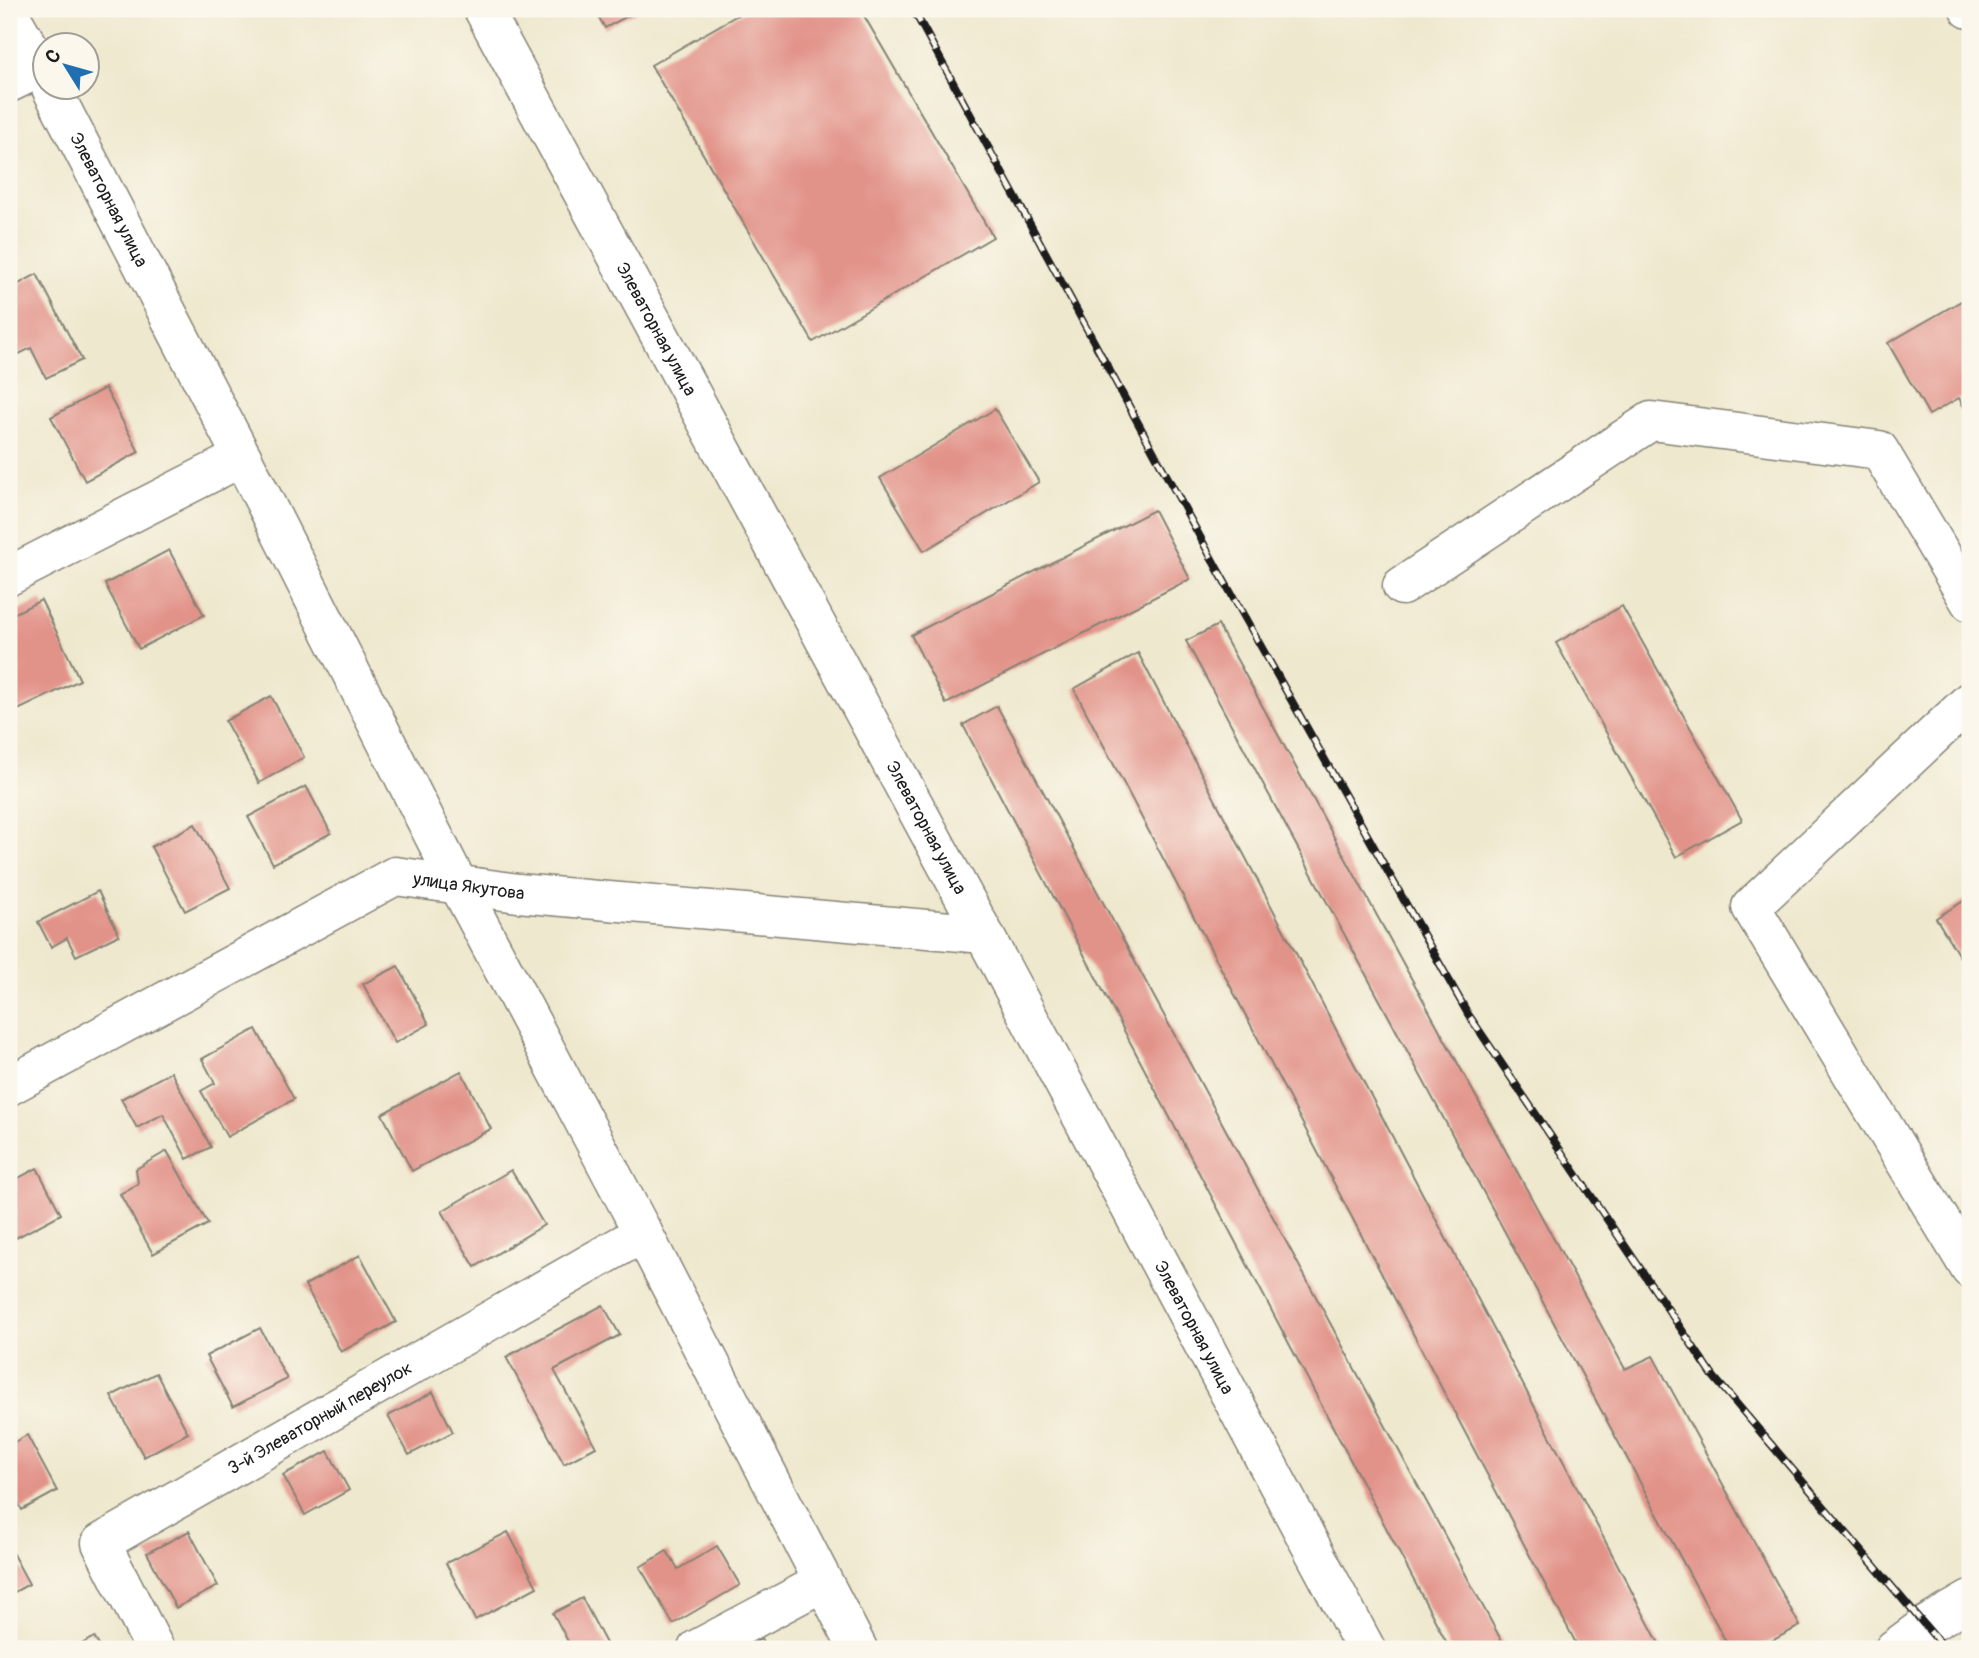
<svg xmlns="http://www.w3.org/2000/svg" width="1979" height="1658" font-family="Pangolin,sans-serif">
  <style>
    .building { fill: #e29389 }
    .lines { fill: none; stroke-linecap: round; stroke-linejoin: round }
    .minor-casing { stroke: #858275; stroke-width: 41 }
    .major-casing { stroke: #858275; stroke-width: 41 }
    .minor { stroke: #fff; stroke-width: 38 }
    .major { stroke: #fff; stroke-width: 38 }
    .rail-casing { stroke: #1c1c1c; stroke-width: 8 }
    .rail { stroke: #fbf7ec; stroke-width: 5; stroke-dasharray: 16; stroke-linecap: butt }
    .labels { text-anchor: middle; stroke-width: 5; stroke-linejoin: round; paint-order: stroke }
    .street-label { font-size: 18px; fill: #1c1c1c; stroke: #fbf7ec }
  </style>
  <rect width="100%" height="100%" fill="#fbf7ec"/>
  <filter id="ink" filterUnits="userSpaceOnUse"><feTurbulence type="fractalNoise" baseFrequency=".0143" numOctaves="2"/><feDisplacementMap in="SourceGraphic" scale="14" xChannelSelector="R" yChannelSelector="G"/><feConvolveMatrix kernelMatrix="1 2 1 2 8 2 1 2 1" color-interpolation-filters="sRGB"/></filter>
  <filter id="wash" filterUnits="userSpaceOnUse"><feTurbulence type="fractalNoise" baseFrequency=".00686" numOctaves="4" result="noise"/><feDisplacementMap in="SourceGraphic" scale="28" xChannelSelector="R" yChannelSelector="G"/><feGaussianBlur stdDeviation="1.57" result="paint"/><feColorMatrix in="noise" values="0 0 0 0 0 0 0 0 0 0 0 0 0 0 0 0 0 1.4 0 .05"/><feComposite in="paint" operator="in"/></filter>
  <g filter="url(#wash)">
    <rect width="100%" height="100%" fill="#eee8ce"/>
    <g id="blocks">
      <!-- building -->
      <g class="building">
        <path d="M 594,9 L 641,9 L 605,28 Z"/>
        <path d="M 748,9 L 860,9 L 993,237 L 813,342 L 651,65 Z"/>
        <path d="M 37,274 L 82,360 L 46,378 L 31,348 L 9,359 L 9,289 Z"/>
        <path d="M 1970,296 L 1970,418 L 1959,398 L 1929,415 L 1888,343 Z"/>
        <path d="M 105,388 L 139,452 L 85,481 L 51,417 Z"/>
        <path d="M 995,409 L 1039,482 L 924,551 L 880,478 Z"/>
        <path d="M 1154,510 L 1190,579 L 946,704 L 911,635 Z"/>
        <path d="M 169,550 L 204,615 L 139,649 L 105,584 Z"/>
        <path d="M 41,600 L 80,680 L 16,711 L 9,697 L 9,616 Z"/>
        <path d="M 1622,606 L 1742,820 L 1676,857 L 1556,643 Z"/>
        <path d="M 1218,625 L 1625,1369 L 1653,1356 L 1800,1626 L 1756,1649 L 1730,1649 L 1186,641 Z"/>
        <path d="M 1138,653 L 1662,1649 L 1579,1649 L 1074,689 Z"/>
        <path d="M 271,696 L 304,757 L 259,783 L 225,721 Z"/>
        <path d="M 997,706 L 1506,1649 L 1450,1649 L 963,725 Z"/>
        <path d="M 306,786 L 331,833 L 273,864 L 248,817 Z"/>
        <path d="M 195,824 L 230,888 L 185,911 L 151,847 Z"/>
        <path d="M 98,891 L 119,935 L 76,956 L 67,938 L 51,947 L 38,922 Z"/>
        <path d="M 1970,897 L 1970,974 L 1936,918 Z"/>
        <path d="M 398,966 L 429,1024 L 395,1043 L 363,984 Z"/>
        <path d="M 256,1029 L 294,1099 L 227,1137 L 201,1091 L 215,1083 L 202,1059 Z"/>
        <path d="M 461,1071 L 491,1129 L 412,1171 L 382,1114 Z"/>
        <path d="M 171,1072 L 211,1147 L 187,1159 L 163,1114 L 137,1128 L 121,1099 Z"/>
        <path d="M 167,1151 L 208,1224 L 153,1254 L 120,1194 L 138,1184 L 136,1169 Z"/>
        <path d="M 37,1168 L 61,1214 L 16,1238 L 9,1224 L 9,1183 Z"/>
        <path d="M 511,1170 L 544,1225 L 475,1267 L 442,1211 Z"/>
        <path d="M 360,1255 L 396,1322 L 341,1352 L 305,1285 Z"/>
        <path d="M 603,1305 L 620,1335 L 554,1370 L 596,1447 L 564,1464 L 506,1357 Z"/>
        <path d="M 260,1328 L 287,1379 L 233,1407 L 206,1356 Z"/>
        <path d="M 156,1373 L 188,1433 L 144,1457 L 111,1396 Z"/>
        <path d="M 433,1392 L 453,1432 L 409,1455 L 388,1416 Z"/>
        <path d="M 27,1435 L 57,1491 L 22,1510 L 9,1486 L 9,1445 Z"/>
        <path d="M 328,1451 L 349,1490 L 305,1515 L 283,1475 Z"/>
        <path d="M 189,1531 L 218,1586 L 176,1608 L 147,1553 Z"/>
        <path d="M 508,1532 L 537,1587 L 475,1620 L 446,1563 Z"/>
        <path d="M 717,1546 L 740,1585 L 673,1624 L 640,1567 L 667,1551 L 678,1569 Z"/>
        <path d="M 9,1547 L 29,1584 L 9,1595 Z"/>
        <path d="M 582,1598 L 609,1649 L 572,1649 L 553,1613 Z"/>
        <path d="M 94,1637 L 101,1649 L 73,1649 Z"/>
        <path d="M 761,1639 L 766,1649 L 742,1649 Z"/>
      </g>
    </g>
  </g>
  <g filter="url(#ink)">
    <use href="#blocks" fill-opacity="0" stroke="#858275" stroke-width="2"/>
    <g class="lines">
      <defs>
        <g id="minor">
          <path d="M 1969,9 L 1970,9"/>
          <path d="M 9,13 L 46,77"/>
          <path d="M 9,83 L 40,68"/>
          <path id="s1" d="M 51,88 L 242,457 L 459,886 L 643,1233 L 858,1649"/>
          <path d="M 9,576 L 242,457"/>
          <path d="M 1402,586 L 1651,421 L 1879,450 L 1970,602"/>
          <path d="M 1970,701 L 1751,907 L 1970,1269"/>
          <path id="s2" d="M 9,1086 L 395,876 L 518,893 L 984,934"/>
          <path id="s3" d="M 155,1649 L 101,1543 L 643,1233"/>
          <path d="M 697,1649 L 823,1582"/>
          <path d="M 1894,1649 L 1925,1626 L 1970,1600"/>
        </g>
        <g id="major">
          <path id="s4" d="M 483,9 L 984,934 L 1366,1649"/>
        </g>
      </defs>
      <!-- minor casing -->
      <use href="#minor" class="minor-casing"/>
      <!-- major casing -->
      <use href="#major" class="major-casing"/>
      <!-- minor -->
      <use href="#minor" class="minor"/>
      <!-- major -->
      <use href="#major" class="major"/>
      <defs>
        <path id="rail" d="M 913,9 L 1218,570 L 1468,1014 L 1713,1376 L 1945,1649"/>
      </defs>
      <!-- rail casing -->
      <use href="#rail" class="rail-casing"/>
      <!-- rail -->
      <use href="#rail" class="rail"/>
    </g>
  </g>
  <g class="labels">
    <!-- street labels -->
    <g class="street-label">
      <text dy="6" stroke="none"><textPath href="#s1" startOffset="126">Элеваторная улица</textPath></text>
      <text dy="6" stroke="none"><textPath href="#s4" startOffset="364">Элеваторная улица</textPath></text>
      <text dy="6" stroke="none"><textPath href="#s4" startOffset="931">Элеваторная улица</textPath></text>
      <text dy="6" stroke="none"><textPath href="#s2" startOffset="514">улица Якутова</textPath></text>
      <text dy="6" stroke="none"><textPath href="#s4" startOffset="1498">Элеваторная улица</textPath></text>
      <text dy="6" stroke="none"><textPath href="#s3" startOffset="371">3-й Элеваторный переулок</textPath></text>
    </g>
  </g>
  <!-- margin -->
  <rect width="1979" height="1658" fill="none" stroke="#fbf7ec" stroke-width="35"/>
  <!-- north arrow -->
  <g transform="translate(66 66) rotate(307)"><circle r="33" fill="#fbf7ec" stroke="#a29f99" stroke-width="2"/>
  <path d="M0-5L12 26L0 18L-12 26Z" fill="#1f6fb2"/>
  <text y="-10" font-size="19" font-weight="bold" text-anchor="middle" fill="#1c1c1c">С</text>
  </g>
</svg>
